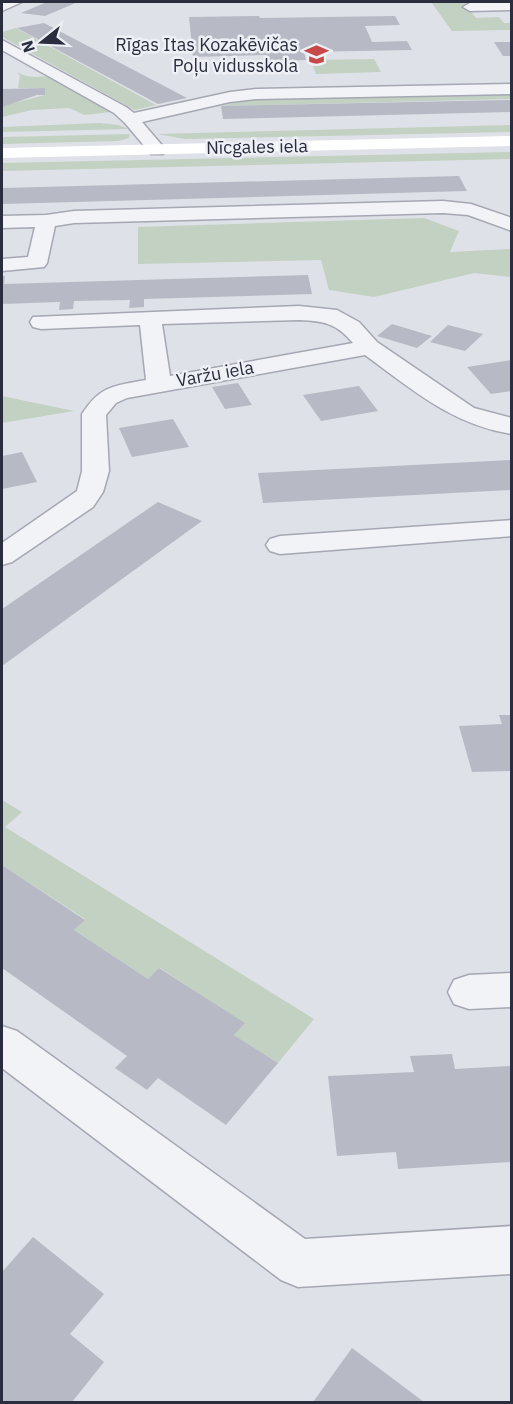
<svg xmlns="http://www.w3.org/2000/svg" width="513" height="1404" font-family="'IBM Plex Sans',sans-serif">
  <style>
    .green { fill: #c2d1c1 }
    .building { fill: #b7bac4 }
    .lines { fill: none; stroke-linecap: round; stroke-linejoin: round }
    .street-casing { stroke: #a5a7b2; stroke-width: 3 }
    .street { fill: #f2f3f6; fill-rule: evenodd }
    .secondary { fill: #fff; fill-rule: evenodd }
    .labels { text-anchor: middle; stroke-width: 5; stroke-linejoin: round; paint-order: stroke }
    .far-poi-label { font-size: 18px; fill: #292d3e; stroke: #eef0f5; text-anchor: end }
    .far-street-label { font-size: 18px; fill: #292d3e; stroke: #eef0f5 }
  </style>
  <rect width="100%" height="100%" fill="#dfe1e8"/>
  <!-- green -->
  <g class="green">
    <path d="M 431,2 L 502,2 L 502,4 L 466,5 L 476,18 L 499,17 L 504,23 L 511,23 L 511,30 L 452,31 Z"/>
    <path d="M 16,28 L 156,105 L 135,110 L 2,37 L 2,32 Z"/>
    <path d="M 374,59 L 381,72 L 316,74 L 311,60 Z"/>
    <path d="M 17,72 C 32,80 36,75 50,77 C 67,80 94,100 110,109 L 110,112 L 85,115 L 69,108 L 32,110 L 2,117 L 2,106 L 45,95 L 45,88 L 18,88 L 20,76 Z"/>
    <path d="M 512,92 L 511,99 L 222,106 L 251,98 Z"/>
    <path d="M 100,123 L 118,125 L 129,129 L 2,132 L 2,127 Z"/>
    <path d="M 511,125 L 511,132 L 185,139 L 157,134 Z"/>
    <path d="M 130,134 L 129,138 L 118,141 L 2,144 L 2,137 Z"/>
    <path d="M 512,152 L 511,159 L 2,171 L 2,163 Z"/>
    <path d="M 424,218 L 459,231 L 450,252 L 511,249 L 511,277 L 474,273 L 374,297 L 329,290 L 321,260 L 138,264 L 138,227 Z"/>
    <path d="M 2,396 L 74,411 L 2,423 Z"/>
    <path d="M 2,800 L 22,812 L 5,827 L 314,1019 L 278,1063 L 234,1035 L 244,1023 L 160,968 L 148,979 L 74,930 L 85,919 L 2,865 Z"/>
  </g>
  <!-- building -->
  <g class="building">
    <path d="M 47,2 L 78,2 L 45,16 L 21,13 Z"/>
    <path d="M 259,16 L 260,18 L 395,16 L 400,25 L 365,26 L 372,42 L 407,41 L 412,50 L 304,52 L 306,60 L 268,61 L 266,55 L 193,57 L 189,17 Z"/>
    <path d="M 44,23 L 187,98 L 158,104 L 17,28 Z"/>
    <path d="M 494,42 L 512,42 L 512,56 L 503,56 Z"/>
    <path d="M 45,88 L 45,95 L 37,95 L 2,107 L 2,89 Z"/>
    <path d="M 507,100 L 512,100 L 512,112 L 223,119 L 221,106 Z"/>
    <path d="M 459,176 L 467,191 L 2,204 L 2,188 Z"/>
    <path d="M 308,275 L 312,294 L 144,299 L 144,307 L 129,308 L 130,300 L 74,301 L 73,309 L 59,310 L 60,302 L 2,304 L 2,276 L 5,276 L 4,284 Z"/>
    <path d="M 392,324 L 432,336 L 417,348 L 377,336 Z"/>
    <path d="M 448,325 L 483,334 L 465,351 L 430,342 Z"/>
    <path d="M 512,360 L 512,391 L 491,394 L 467,367 Z"/>
    <path d="M 238,383 L 252,405 L 225,409 L 212,387 Z"/>
    <path d="M 359,386 L 378,411 L 321,421 L 303,395 Z"/>
    <path d="M 173,419 L 189,447 L 132,457 L 119,428 Z"/>
    <path d="M 22,452 L 37,482 L 2,489 L 2,456 Z"/>
    <path d="M 512,460 L 512,490 L 263,503 L 258,473 Z"/>
    <path d="M 158,502 L 202,521 L 2,666 L 2,609 Z"/>
    <path d="M 499,715 L 512,715 L 512,771 L 472,772 L 459,726 L 502,724 Z"/>
    <path d="M 2,865 L 85,920 L 74,930 L 148,979 L 159,968 L 245,1023 L 234,1035 L 278,1063 L 226,1125 L 158,1078 L 147,1090 L 115,1068 L 127,1056 L 2,968 Z"/>
    <path d="M 452,1054 L 455,1069 L 512,1066 L 512,1162 L 398,1169 L 396,1152 L 337,1156 L 328,1076 L 414,1072 L 410,1056 Z"/>
    <path d="M 33,1237 L 104,1294 L 70,1334 L 104,1362 L 72,1402 L 2,1402 L 2,1272 Z"/>
    <path d="M 352,1348 L 424,1402 L 313,1402 Z"/>
  </g>
  <g class="lines">
    <defs>
      <g id="street">
        <path d="M 2,2 L 22,2 L 2,11 Z"/>
        <path d="M 512,2 L 512,10 L 470,11 L 463,7 L 470,3 Z"/>
        <path d="M 2,40 L 126,107 L 134,113 L 230,92 L 257,89 L 512,84 L 512,94 L 257,99 L 230,102 L 142,122 L 166,150 L 163,154 L 151,154 L 125,123 L 114,113 L 2,50 Z"/>
        <path d="M 443,201 L 471,204 L 512,218 L 512,231 L 468,215 L 443,213 L 74,223 L 55,226 L 47,263 L 44,267 L 2,271 L 2,259 L 28,257 L 35,227 L 2,228 L 2,216 L 46,215 L 74,211 Z"/>
        <path d="M 299,306 L 337,310 L 359,322 L 377,342 L 474,408 L 512,418 L 512,434 C 452,425 412,389 365,355 L 127,398 L 116,403 L 106,415 L 109,471 L 103,492 L 93,507 L 12,562 L 2,565 L 2,543 L 77,491 L 82,471 L 82,414 C 101,385 114,386 146,380 L 140,325 L 41,329 L 33,327 L 30,322 L 33,317 ZM 299,320 C 324,321 336,323 353,343 L 170,376 L 162,324 Z"/>
        <path d="M 512,520 L 512,536 L 280,554 L 270,551 L 266,545 L 270,539 L 280,536 Z"/>
        <path d="M 512,973 L 512,1007 L 469,1009 L 454,1004 L 448,992 L 454,980 L 469,975 Z"/>
        <path d="M 2,1026 L 17,1031 L 305,1239 L 512,1226 L 512,1274 L 298,1287 L 281,1280 L 2,1068 Z"/>
      </g>
    </defs>
    <!-- street casing -->
    <use href="#street" class="street-casing"/>
    <!-- street -->
    <use href="#street" class="street"/>
    <!-- secondary -->
    <path class="secondary" d="M 512,136 L 512,146 L 2,158 L 2,148 Z"/>
  </g>
  <!-- icons -->
  <defs>
    <symbol id="school-bare" viewBox="-9 -9 18 18"><path d="M0-5L7-2L0 1L-7-2ZM-4 1L0 2.5L4 1V4Q0 6-4 4Z" fill="#c8494a" stroke="#eef0f5" stroke-width="2.5" paint-order="stroke"/></symbol>
  </defs>
  <g fill-rule="evenodd">
    <use href="#school-bare" x="300" y="38" width="33" height="33"/>
  </g>
  <g class="labels">
    <!-- far-poi labels -->
    <g class="far-poi-label">
      <text x="298" y="51">Rīgas Itas Kozakēvičas<tspan x="298" dy="21">Poļu vidusskola</tspan></text>
    </g>
    <!-- far-street labels -->
    <g class="far-street-label">
      <text transform="translate(257 147) rotate(-1)" y="6">Nīcgales iela</text>
      <text transform="translate(215 374) rotate(-10)" y="6">Varžu iela</text>
    </g>
  </g>
  <!-- border -->
  <rect width="513" height="1404" fill="none" stroke="#292d3e" stroke-width="6"/>
  <!-- north arrow -->
  <g transform="translate(42 42) rotate(252)" stroke="#eef0f5" stroke-width="4.5" paint-order="stroke">
  <path d="M0-4.5L10 22L0 15L-10 22Z" fill="#292d3e"/>
  <text y="-9" font-size="16" font-weight="bold" text-anchor="middle" fill="#292d3e">N</text>
  </g>
</svg>
